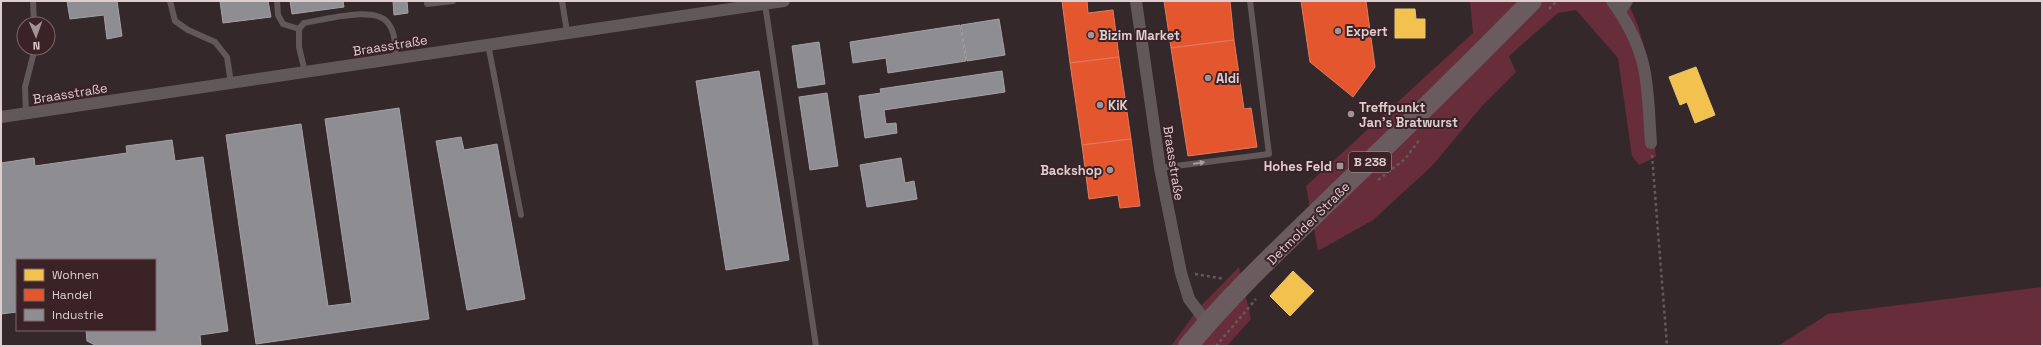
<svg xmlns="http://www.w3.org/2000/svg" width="2043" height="347" font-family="'Space Grotesk',sans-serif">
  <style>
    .green { fill: #682d3b }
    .homes { fill: #f2c14e; stroke: #ecc575 }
    .shops { fill: #e4572e; stroke: #e27b5f }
    .industry { fill: #8d8d92; stroke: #a5a0a5 }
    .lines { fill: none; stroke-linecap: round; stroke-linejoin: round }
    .path { stroke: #635a5b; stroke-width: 2.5; stroke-dasharray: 3 3; stroke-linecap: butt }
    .service { stroke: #62585a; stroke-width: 6 }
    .minor { stroke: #62585a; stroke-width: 12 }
    .primary { stroke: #6a5b5e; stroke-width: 20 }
    .oneway { fill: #ac9fa1 }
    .poi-dot { fill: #a29496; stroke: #3a2227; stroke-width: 1.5 }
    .labels { text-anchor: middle; stroke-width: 4; stroke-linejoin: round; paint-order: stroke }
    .shield { fill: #3a2227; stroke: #ad9a9d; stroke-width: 1 }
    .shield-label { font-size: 12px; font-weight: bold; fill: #deced0 }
    .poi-label { font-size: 13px; font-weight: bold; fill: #deced0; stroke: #3a2227; text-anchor: start }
    .street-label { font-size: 13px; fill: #deced0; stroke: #3a2227 }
  </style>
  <rect width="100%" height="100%" fill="#34282a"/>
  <!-- green -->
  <g class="green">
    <path d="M 1470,1 L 1626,1 C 1652,40 1651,111 1656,157 L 1639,165 L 1632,156 L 1618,58 L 1576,10 L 1558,13 L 1509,56 L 1516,72 L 1482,106 L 1432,166 L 1373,220 L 1318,251 L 1306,186 L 1473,33 Z"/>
    <path d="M 1239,267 L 1251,319 L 1227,346 L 1171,346 L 1198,309 Z"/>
    <path d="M 2042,287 L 2042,346 L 1778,346 L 1828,314 Z"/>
  </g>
  <!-- homes -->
  <g class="homes">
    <path d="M 1395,9 L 1415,9 L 1416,19 L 1425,19 L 1425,38 L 1395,38 Z"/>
    <path d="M 1696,67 L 1715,115 L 1695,123 L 1687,102 L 1680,105 L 1669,77 Z"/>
    <path d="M 1293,271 L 1314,291 L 1290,316 L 1270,296 Z"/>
  </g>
  <!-- shops -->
  <g class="shops">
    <path d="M 1062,1 L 1087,1 L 1088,13 L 1113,10 L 1119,57 L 1070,63 Z"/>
    <path d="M 1164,1 L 1230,1 L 1234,40 L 1171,48 Z"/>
    <path d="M 1301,1 L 1366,1 L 1375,67 L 1353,97 L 1310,62 Z"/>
    <path d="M 1234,40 L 1244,109 L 1251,108 L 1257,147 L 1188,156 L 1171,48 Z"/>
    <path d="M 1119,57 L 1131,139 L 1082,145 L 1070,63 Z"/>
    <path d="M 1131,139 L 1140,206 L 1120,208 L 1118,195 L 1089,199 L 1082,145 Z"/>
  </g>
  <!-- industry -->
  <g class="industry">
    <path d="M 67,1 L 117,1 L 122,36 L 107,39 L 104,15 L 70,19 Z"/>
    <path d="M 220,1 L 268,1 L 271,17 L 223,23 Z"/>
    <path d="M 290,1 L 343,1 L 344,7 L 292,14 Z"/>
    <path d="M 393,1 L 407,1 L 408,13 L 394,15 Z"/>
    <path d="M 999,19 L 1005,55 L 967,61 L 961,25 Z"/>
    <path d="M 960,25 L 966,61 L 888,73 L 886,58 L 853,63 L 850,42 Z"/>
    <path d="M 819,42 L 825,84 L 798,88 L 792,46 Z"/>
    <path d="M 759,71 L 789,260 L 726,270 L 696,81 Z"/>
    <path d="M 1002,71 L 1005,92 L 884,110 L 886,124 L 896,123 L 897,133 L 865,138 L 859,96 L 881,93 L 880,89 Z"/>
    <path d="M 827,93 L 838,166 L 810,170 L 799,97 Z"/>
    <path d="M 399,108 L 429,319 L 256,344 L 226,135 L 301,124 L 328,306 L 352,303 L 325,119 Z"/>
    <path d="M 461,137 L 464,150 L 497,144 L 525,299 L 467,310 L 436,141 Z"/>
    <path d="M 172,140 L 175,161 L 203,157 L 228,331 L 200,335 L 201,346 L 97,346 L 87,341 L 86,330 L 155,330 L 155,260 L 17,260 L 17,312 L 1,314 L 1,163 L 34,158 L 35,166 L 127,153 L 126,146 Z"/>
    <path d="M 901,158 L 905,183 L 914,181 L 917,199 L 867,207 L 860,165 Z"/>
  </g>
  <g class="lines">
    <!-- path -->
    <g class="path">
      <path d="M 1549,9 L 1557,1"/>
      <path d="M 1652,155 L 1667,346"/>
      <path d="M 1378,180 L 1405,159 L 1420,139"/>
      <path d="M 1195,274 L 1224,279"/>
      <path d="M 1216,346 L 1256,299"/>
    </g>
    <!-- service -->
    <g class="service">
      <path d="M 33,1 L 34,24"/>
      <path d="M 170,1 L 175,21 L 188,30 L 215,42 L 227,57 L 231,83"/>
      <path d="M 277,1 L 278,15 L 283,24 L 299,29"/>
      <path d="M 562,1 L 567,32"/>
      <path d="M 427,4 L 453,1"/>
      <path d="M 765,4 L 816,346"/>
      <path d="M 488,44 L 521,215"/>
      <path d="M 305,72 L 299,47 L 299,29 L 304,23 C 323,20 375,5 388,23 C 396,33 395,47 396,59"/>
      <path d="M 26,114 L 25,87 L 35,48"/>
      <path d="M 1160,168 L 1269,154 L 1250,1"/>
    </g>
    <!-- minor -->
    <g class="minor">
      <path d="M 1136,1 L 1160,168 L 1181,273 L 1189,299 L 1207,323"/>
      <path d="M 1612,1 C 1626,20 1639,45 1644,68 C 1649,92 1649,118 1651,143"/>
      <path d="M 1620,11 L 1627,1"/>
      <path d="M 1,117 L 784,1"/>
    </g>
    <!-- primary -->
    <path class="primary" d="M 1188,346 C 1234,290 1289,240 1340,190 C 1405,128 1469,65 1532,1"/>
  </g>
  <!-- one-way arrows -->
  <defs><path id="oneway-solid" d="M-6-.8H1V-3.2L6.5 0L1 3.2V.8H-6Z"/></defs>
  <use class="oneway" href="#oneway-solid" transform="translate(1199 163) rotate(-8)"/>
  <!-- markers -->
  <g class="poi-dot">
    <circle cx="1338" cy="31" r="4"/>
    <circle cx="1091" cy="35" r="4"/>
    <circle cx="1208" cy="78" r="4"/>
    <circle cx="1100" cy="105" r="4"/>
    <circle cx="1351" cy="114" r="4"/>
    <rect x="1336" y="162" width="8" height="8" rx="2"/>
    <circle cx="1110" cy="170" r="4"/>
  </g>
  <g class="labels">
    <!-- shield labels -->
    <rect class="shield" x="1349" y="152" width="42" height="20" rx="3"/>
    <g class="shield-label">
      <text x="1370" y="166">B 238</text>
    </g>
    <!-- poi labels -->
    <g class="poi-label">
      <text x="1346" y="36">Expert</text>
      <text x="1099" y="40">Bizim Market</text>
      <text x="1216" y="83">Aldi</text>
      <text x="1108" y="110">KiK</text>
      <text x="1359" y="112">Treffpunkt<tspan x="1359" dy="15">Jan's Bratwurst</tspan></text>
      <text x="1332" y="171" text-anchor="end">Hohes Feld</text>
      <text x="1102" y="175" text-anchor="end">Backshop</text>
    </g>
    <!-- street labels -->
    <g class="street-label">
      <text transform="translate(390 45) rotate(-9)" y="5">Braasstraße</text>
      <text transform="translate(70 93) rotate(-9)" y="5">Braasstraße</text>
      <text transform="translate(1174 163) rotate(81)" y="5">Braasstraße</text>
      <text transform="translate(1308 223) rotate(-45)" y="5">Detmolder Straße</text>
    </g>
  </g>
  <!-- border -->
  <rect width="2043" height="347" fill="none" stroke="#deced0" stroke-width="4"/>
  <!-- legend -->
  <rect x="16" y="259" width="140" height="72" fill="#3a2227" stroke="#7c676b"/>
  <rect x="24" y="269" width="20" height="12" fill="#f2c14e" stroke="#7c676b"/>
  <text x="52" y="279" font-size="12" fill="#deced0">Wohnen</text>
  <rect x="24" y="289" width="20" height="12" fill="#e4572e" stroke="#7c676b"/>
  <text x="52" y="299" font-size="12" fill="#deced0">Handel</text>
  <rect x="24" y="309" width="20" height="12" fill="#8d8d92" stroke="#7c676b"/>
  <text x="52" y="319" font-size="12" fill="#deced0">Industrie</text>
  <!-- north arrow -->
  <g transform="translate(36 36) rotate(178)"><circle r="19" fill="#3a2227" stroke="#7c676b"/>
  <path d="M0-3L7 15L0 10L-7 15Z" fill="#a29496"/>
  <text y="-6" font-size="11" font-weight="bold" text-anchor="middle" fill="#deced0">N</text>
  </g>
</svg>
